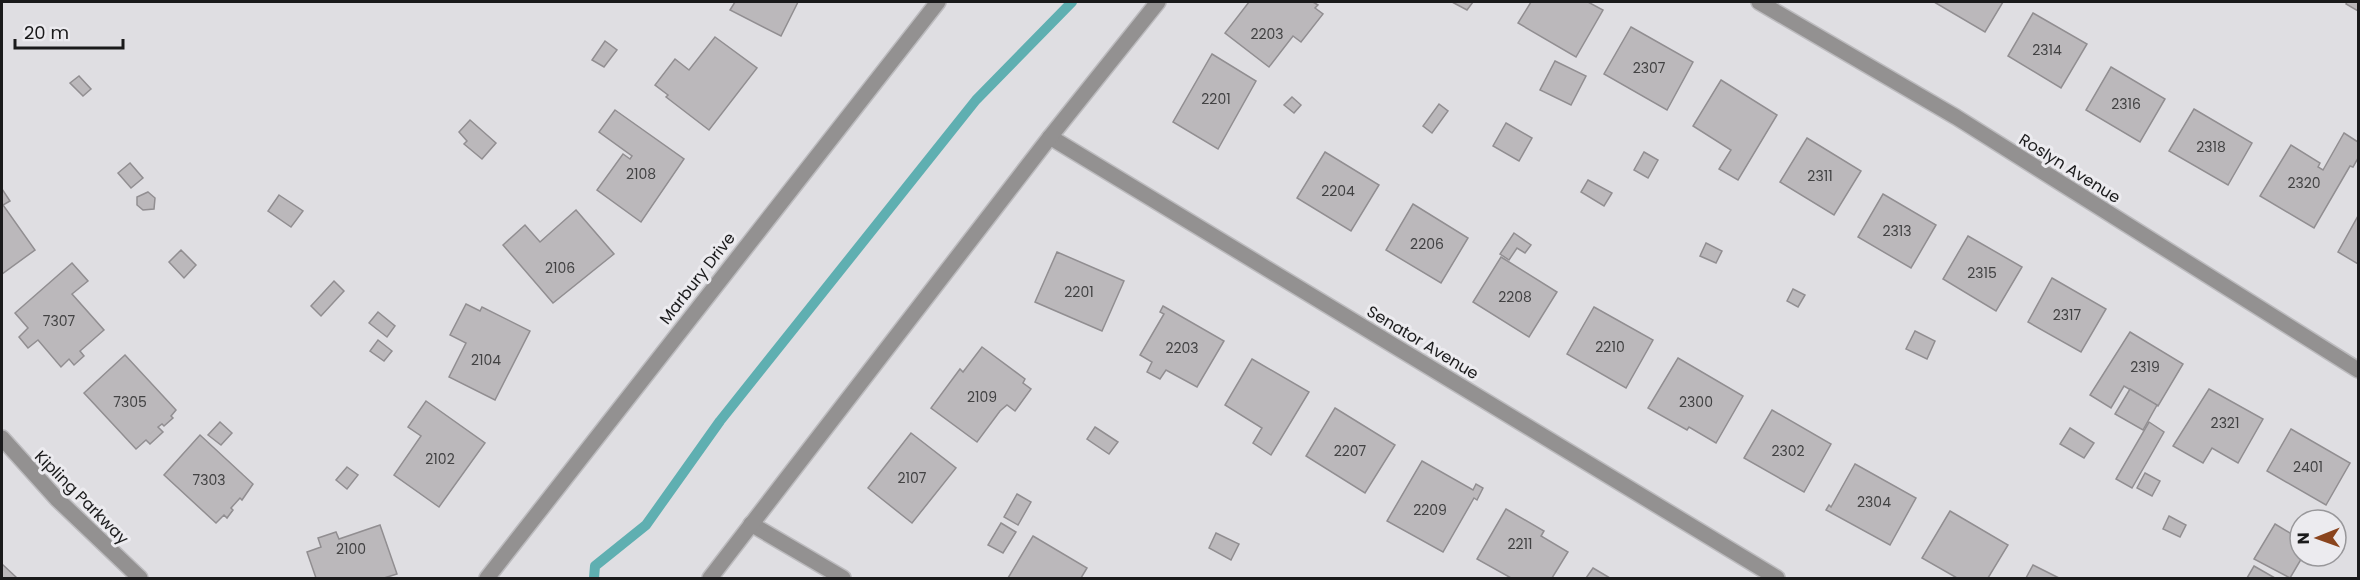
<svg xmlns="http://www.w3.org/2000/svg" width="2360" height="580" font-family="Poppins,sans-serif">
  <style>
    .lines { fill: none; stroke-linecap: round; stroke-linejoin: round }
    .stream { stroke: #5fafb1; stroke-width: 10 }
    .building { fill: #bbb8bb; stroke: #918e91; stroke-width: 1.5 }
    .minor-casing { stroke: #bcbbbe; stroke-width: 18 }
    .tertiary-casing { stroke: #bcbbbe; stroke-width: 18 }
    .minor { stroke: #939191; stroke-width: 15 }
    .tertiary { stroke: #939191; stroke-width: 15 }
    .labels { text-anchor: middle; stroke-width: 6; stroke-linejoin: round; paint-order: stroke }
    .number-label { font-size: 14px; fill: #424243 }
    .street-label { font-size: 16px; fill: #1a1a1b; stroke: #ecebef }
  </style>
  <rect width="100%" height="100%" fill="#dfdee2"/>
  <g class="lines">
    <!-- stream -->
    <path class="stream" d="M 594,578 L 595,566 L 646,525 L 720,421 L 976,100 L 1072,2"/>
  </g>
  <!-- building -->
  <g class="building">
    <path d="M 735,2 L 798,2 L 781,36 L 730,10 Z"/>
    <path d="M 1249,2 L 1313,2 L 1318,5 L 1315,8 L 1323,14 L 1301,42 L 1293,36 L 1269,67 L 1225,33 Z"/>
    <path d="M 1452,2 L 1473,2 L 1467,10 Z"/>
    <path d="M 1531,2 L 1588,2 L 1603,10 L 1576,57 L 1518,23 Z"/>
    <path d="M 1934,2 L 2003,2 L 1985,32 Z"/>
    <path d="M 2347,2 L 2358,2 L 2358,11 L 2346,4 Z"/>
    <path d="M 2033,13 L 2087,44 L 2061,88 L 2008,56 Z"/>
    <path d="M 1631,27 L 1693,62 L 1667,110 L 1604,74 Z"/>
    <path d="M 715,37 L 757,68 L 709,130 L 666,97 L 668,95 L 655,85 L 675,59 L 689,70 Z"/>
    <path d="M 605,41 L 617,50 L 604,67 L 592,60 Z"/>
    <path d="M 1212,54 L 1256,81 L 1218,149 L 1173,122 Z"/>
    <path d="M 1555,61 L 1586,76 L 1571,105 L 1540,90 Z"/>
    <path d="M 2111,67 L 2165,99 L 2140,142 L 2086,110 Z"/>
    <path d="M 79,76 L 91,89 L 83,96 L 70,83 Z"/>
    <path d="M 1721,80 L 1777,115 L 1738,180 L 1719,169 L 1731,150 L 1693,126 Z"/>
    <path d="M 1292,97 L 1301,105 L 1294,113 L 1284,105 Z"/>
    <path d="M 1439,104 L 1448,111 L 1432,133 L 1423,126 Z"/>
    <path d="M 2194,109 L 2252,143 L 2228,185 L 2169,151 Z"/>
    <path d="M 615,110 L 684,159 L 641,222 L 597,190 L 623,154 L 630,159 L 632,156 L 599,132 Z"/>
    <path d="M 470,120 L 496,143 L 482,159 L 464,144 L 467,141 L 459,132 Z"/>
    <path d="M 1506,123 L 1532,138 L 1519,161 L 1493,146 Z"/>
    <path d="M 2344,133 L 2358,142 L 2358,158 L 2353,167 L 2350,166 L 2314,228 L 2260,196 L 2291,145 L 2320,163 L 2318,167 L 2323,170 Z"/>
    <path d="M 1807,138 L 1861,171 L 1834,215 L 1780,182 Z"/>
    <path d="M 1325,152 L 1379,185 L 1351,231 L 1297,198 Z"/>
    <path d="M 1644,152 L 1658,160 L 1648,178 L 1634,170 Z"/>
    <path d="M 130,163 L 143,178 L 131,188 L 118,173 Z"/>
    <path d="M 1588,180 L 1612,193 L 1604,206 L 1581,192 Z"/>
    <path d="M 2,189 L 10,201 L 3,205 L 35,250 L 2,274 Z"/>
    <path d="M 148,192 L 155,198 L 154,209 L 143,210 L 137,205 L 137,197 Z"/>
    <path d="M 1883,194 L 1936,225 L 1911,268 L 1858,237 Z"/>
    <path d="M 279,195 L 303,211 L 291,227 L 268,211 Z"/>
    <path d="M 1413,204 L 1468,238 L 1441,283 L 1386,250 Z"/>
    <path d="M 576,210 L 614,254 L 553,303 L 503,245 L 525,225 L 540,242 Z"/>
    <path d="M 2358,216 L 2358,264 L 2338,252 Z"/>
    <path d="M 1514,233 L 1531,245 L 1525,253 L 1517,248 L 1509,260 L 1500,254 Z"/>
    <path d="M 1968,236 L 2022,267 L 1996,311 L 1943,279 Z"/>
    <path d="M 1706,243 L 1722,251 L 1716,263 L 1700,256 Z"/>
    <path d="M 181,250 L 196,265 L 184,278 L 169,262 Z"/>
    <path d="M 1057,252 L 1124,281 L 1102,331 L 1035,302 Z"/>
    <path d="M 1501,257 L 1557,292 L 1529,337 L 1473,302 Z"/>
    <path d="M 72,263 L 88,281 L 72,294 L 104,330 L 80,351 L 84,356 L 74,365 L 69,359 L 61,367 L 38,340 L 28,348 L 19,337 L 28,328 L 15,313 Z"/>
    <path d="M 2052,278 L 2106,309 L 2081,352 L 2028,322 Z"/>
    <path d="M 334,281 L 344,291 L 321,316 L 311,306 Z"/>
    <path d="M 1793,289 L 1805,295 L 1798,307 L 1787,301 Z"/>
    <path d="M 466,304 L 480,311 L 482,307 L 530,331 L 495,400 L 449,377 L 466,343 L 450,335 Z"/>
    <path d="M 1163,306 L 1224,341 L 1197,387 L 1166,370 L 1160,379 L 1147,372 L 1152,362 L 1140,355 L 1164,314 L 1160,312 Z"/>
    <path d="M 1594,307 L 1653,340 L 1626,388 L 1567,354 Z"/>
    <path d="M 378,312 L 395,326 L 387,337 L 369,323 Z"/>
    <path d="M 1915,331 L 1935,341 L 1927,359 L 1906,349 Z"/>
    <path d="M 2130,332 L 2183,364 L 2158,406 L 2124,386 L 2111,408 L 2090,395 Z"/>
    <path d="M 378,340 L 392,351 L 384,361 L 370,351 Z"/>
    <path d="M 982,347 L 1025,379 L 1023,383 L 1031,389 L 1015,411 L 1007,405 L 1000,411 L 977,442 L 931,408 L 960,369 L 963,372 Z"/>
    <path d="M 125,355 L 176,410 L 171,416 L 173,418 L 164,426 L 162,424 L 158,427 L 163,432 L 150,444 L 146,440 L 136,449 L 84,393 Z"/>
    <path d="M 1678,358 L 1743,396 L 1716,443 L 1689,427 L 1687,430 L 1648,408 Z"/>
    <path d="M 1252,359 L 1309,392 L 1271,455 L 1253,443 L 1262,428 L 1225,405 Z"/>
    <path d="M 2130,389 L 2157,405 L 2143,430 L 2115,414 Z"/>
    <path d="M 2209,389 L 2263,419 L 2238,463 L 2212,448 L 2203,463 L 2173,446 Z"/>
    <path d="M 426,401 L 485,443 L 439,507 L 394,475 L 421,436 L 408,427 Z"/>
    <path d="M 1335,408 L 1395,445 L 1365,493 L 1306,456 Z"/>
    <path d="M 1772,410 L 1831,444 L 1804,492 L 1744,458 Z"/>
    <path d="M 220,422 L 232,433 L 221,445 L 208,435 Z"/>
    <path d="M 2149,422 L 2164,432 L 2132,488 L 2116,479 Z"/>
    <path d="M 1095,427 L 1118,442 L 1109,454 L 1087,439 Z"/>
    <path d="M 2070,428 L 2094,443 L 2084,458 L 2060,444 Z"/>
    <path d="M 2291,429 L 2350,463 L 2326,505 L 2267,471 Z"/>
    <path d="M 911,433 L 956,468 L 912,523 L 868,488 Z"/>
    <path d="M 200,435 L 253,484 L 242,500 L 240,498 L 231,508 L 233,510 L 227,518 L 224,515 L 216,523 L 164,475 Z"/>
    <path d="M 1422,461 L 1473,490 L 1476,484 L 1483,488 L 1477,500 L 1474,498 L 1443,552 L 1387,521 Z"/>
    <path d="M 1855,464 L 1916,498 L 1890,545 L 1826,510 L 1829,505 L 1831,507 Z"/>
    <path d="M 347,467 L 358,475 L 347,489 L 336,480 Z"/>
    <path d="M 2145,473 L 2160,481 L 2152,496 L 2137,488 Z"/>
    <path d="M 1017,494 L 1031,502 L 1018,525 L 1004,517 Z"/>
    <path d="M 1506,509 L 1544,531 L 1541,536 L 1568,552 L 1552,578 L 1511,578 L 1477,559 Z"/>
    <path d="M 1950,511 L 2008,545 L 1988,578 L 1957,578 L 1922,558 Z"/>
    <path d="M 2169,516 L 2186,525 L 2180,537 L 2163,529 Z"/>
    <path d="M 1001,523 L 1016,532 L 1003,553 L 988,545 Z"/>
    <path d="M 2275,524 L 2300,539 L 2300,556 L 2303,556 L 2290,578 L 2254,559 Z"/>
    <path d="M 380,525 L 397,574 L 384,578 L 316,578 L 307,552 L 321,547 L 318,538 L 336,532 L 339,539 Z"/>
    <path d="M 1216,533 L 1239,544 L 1231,560 L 1209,548 Z"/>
    <path d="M 1033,536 L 1087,568 L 1081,578 L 1008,578 Z"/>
    <path d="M 2,564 L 17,578 L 2,578 Z"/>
    <path d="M 2033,565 L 2059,578 L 2026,578 Z"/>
    <path d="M 2254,566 L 2275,578 L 2247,578 Z"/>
    <path d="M 1593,568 L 1610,578 L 1586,578 Z"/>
  </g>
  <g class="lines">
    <defs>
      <g id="minor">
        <path d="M 1759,2 L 1956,117 L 2358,370"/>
        <path d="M 1050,137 L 1777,578"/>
        <path d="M 751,524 L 843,578"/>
        <path d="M 487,578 L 938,2"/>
      </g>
      <g id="tertiary">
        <path d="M 2,438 L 57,499 L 140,578"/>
        <path d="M 710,578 L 1050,137 L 1158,2"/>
      </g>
    </defs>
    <!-- minor casing -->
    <use href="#minor" class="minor-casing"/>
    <!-- tertiary casing -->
    <use href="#tertiary" class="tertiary-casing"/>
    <!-- minor -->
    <use href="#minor" class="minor"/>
    <!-- tertiary -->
    <use href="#tertiary" class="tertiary"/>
  </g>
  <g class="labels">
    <!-- number labels -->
    <g class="number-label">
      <text x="1267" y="39">2203</text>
      <text x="2047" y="55">2314</text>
      <text x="1649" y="73">2307</text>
      <text x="1216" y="104">2201</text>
      <text x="2126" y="109">2316</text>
      <text x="2211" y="152">2318</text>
      <text x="641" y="179">2108</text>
      <text x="1820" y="181">2311</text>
      <text x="2304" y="188">2320</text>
      <text x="1338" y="196">2204</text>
      <text x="1897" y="236">2313</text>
      <text x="1427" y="249">2206</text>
      <text x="560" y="273">2106</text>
      <text x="1982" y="278">2315</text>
      <text x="1079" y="297">2201</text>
      <text x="1515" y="302">2208</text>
      <text x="2067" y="320">2317</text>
      <text x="59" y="326">7307</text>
      <text x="1610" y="352">2210</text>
      <text x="1182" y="353">2203</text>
      <text x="486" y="365">2104</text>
      <text x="2145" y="372">2319</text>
      <text x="982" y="402">2109</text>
      <text x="130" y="407">7305</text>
      <text x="1696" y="407">2300</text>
      <text x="2225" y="428">2321</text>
      <text x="1350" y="456">2207</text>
      <text x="1788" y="456">2302</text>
      <text x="440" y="464">2102</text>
      <text x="2308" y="472">2401</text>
      <text x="912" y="483">2107</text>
      <text x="209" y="485">7303</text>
      <text x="1874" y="507">2304</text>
      <text x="1430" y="515">2209</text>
      <text x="1520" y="549">2211</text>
      <text x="351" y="554">2100</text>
    </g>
    <!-- street labels -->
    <g class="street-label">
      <text transform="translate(2070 168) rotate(32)" y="6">Roslyn Avenue</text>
      <text transform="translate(697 278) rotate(-52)" y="6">Marbury Drive</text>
      <text transform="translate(1423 342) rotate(31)" y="6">Senator Avenue</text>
      <text transform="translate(82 497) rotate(45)" y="6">Kipling Parkway</text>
    </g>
  </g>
  <!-- border -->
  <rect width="2360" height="580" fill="none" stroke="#1a1a1b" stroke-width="6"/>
  <!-- north arrow -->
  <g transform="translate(2318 538) rotate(269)"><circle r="28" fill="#ecebef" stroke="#98979a" stroke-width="1.5"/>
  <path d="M0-4.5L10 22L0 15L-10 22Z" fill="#8a441d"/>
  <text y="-9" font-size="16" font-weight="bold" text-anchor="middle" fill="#1a1a1b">N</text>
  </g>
  <!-- scale -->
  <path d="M15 39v9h108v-9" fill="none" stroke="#1a1a1b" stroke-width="3"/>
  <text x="24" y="39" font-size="18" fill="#1a1a1b" stroke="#ecebef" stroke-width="4.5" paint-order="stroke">20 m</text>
</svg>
